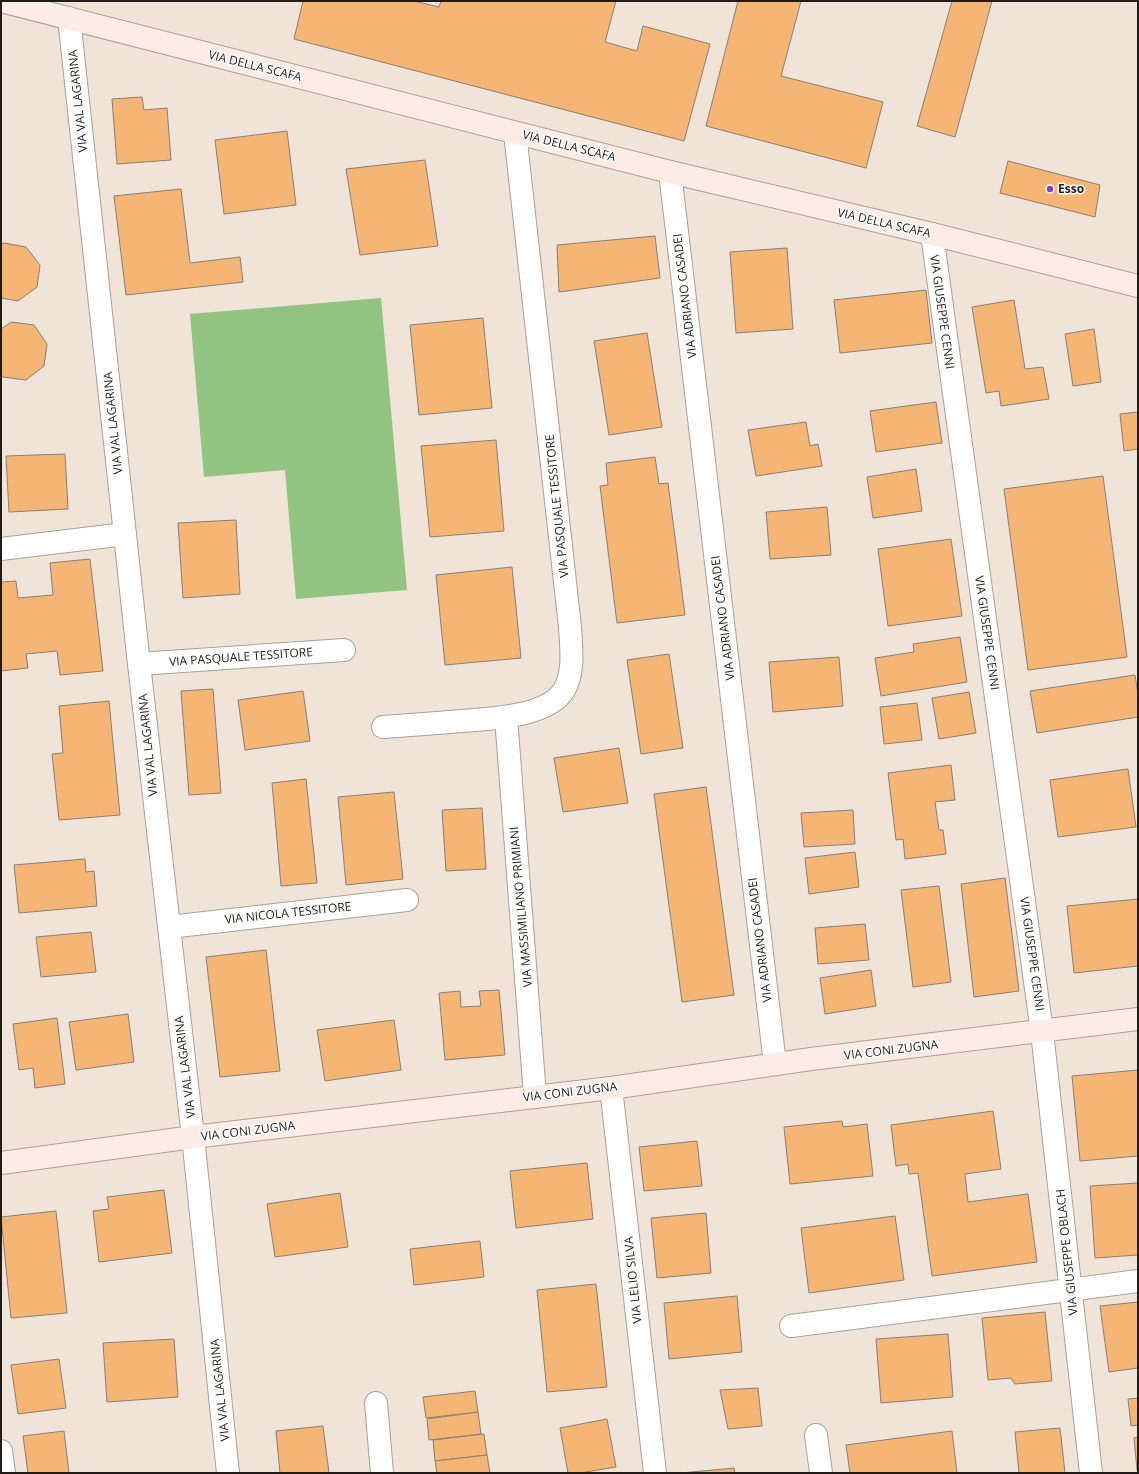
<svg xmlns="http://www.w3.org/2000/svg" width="1139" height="1474" font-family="'Open Sans',sans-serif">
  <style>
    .green { fill: #91c381 }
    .building { fill: #f5b574; stroke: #897e74 }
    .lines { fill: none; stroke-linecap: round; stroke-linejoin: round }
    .street-casing { stroke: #aa9f94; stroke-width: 24 }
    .secondary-casing { stroke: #aa9f94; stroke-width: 24 }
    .street { stroke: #fff; stroke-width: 22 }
    .secondary { stroke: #fbede5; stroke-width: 22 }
    .poi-dot { fill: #8042b7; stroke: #fff; stroke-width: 1.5 }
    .labels { text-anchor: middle; stroke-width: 3; stroke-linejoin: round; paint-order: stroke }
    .street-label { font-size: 12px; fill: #201c18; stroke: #fff }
    .poi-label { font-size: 12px; font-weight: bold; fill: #201c18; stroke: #fff; text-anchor: start }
  </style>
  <rect width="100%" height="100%" fill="#f0e3d8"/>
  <!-- green -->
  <path class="green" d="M 381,298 L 407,590 L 296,599 L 285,470 L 204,477 L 190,314 Z"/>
  <!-- building -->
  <g class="building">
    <path d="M 303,1 L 414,1 L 439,7 L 441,1 L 616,1 L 605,42 L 637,51 L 643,26 L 710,44 L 684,141 L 294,39 Z"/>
    <path d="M 738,1 L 801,1 L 781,76 L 883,102 L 866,168 L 706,126 Z"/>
    <path d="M 952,1 L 992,1 L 955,137 L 917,126 Z"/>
    <path d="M 142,97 L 144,110 L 167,108 L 171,160 L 117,164 L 112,99 Z"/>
    <path d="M 287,131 L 296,205 L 224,214 L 215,140 Z"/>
    <path d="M 425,160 L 438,246 L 360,255 L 346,169 Z"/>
    <path d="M 1008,161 L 1100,185 L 1095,217 L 1000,193 Z"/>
    <path d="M 181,189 L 190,263 L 240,257 L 243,282 L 126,295 L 114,196 Z"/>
    <path d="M 655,236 L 660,278 L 559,292 L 557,245 Z"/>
    <path d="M 4,243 L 26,247 L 40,265 L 37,287 L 18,301 L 1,298 L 1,244 Z"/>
    <path d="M 787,248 L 793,329 L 736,333 L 730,252 Z"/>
    <path d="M 926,290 L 932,343 L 840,353 L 834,300 Z"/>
    <path d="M 1014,300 L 1025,369 L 1043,367 L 1049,399 L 1001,406 L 999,391 L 986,393 L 972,307 Z"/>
    <path d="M 483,318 L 492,408 L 419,415 L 410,325 Z"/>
    <path d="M 11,322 L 34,325 L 47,344 L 44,366 L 26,380 L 3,377 L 1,375 L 1,329 Z"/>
    <path d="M 1094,329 L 1101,382 L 1073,386 L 1065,334 Z"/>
    <path d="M 647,333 L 662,427 L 609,435 L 594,341 Z"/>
    <path d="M 936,402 L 942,443 L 876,452 L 870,411 Z"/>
    <path d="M 1138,412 L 1138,449 L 1124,451 L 1120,414 Z"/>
    <path d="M 806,422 L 810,446 L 818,444 L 822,466 L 756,476 L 748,430 Z"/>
    <path d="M 496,440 L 504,531 L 430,537 L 421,446 Z"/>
    <path d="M 65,454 L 68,509 L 9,512 L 6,456 Z"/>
    <path d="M 655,457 L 659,484 L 668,483 L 685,615 L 617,623 L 600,486 L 608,485 L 606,463 Z"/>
    <path d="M 916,469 L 922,511 L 873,518 L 867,477 Z"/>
    <path d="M 1103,476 L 1127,657 L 1028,670 L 1004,489 Z"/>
    <path d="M 827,507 L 831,555 L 770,559 L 766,512 Z"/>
    <path d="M 236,520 L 240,594 L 183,598 L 178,523 Z"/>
    <path d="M 951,539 L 962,616 L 888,626 L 878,549 Z"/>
    <path d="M 90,559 L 103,671 L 60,675 L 57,651 L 26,654 L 28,668 L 1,671 L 1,582 L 16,581 L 18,598 L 53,595 L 50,563 Z"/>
    <path d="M 512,567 L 521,658 L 445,665 L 436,575 Z"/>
    <path d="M 960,637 L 967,682 L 881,696 L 875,658 L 914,652 L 913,644 Z"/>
    <path d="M 669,654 L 683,748 L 641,754 L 627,660 Z"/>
    <path d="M 839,657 L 843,706 L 773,712 L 769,662 Z"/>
    <path d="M 1135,675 L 1138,694 L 1138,717 L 1037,733 L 1030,691 Z"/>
    <path d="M 213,689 L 221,793 L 189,795 L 181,691 Z"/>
    <path d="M 303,691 L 310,741 L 245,750 L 238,700 Z"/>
    <path d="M 969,692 L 976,733 L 939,739 L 932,698 Z"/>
    <path d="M 109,701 L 120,815 L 59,820 L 52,754 L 63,753 L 59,706 Z"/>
    <path d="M 917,703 L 922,740 L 884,744 L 880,707 Z"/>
    <path d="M 619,748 L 628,803 L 563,812 L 554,758 Z"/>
    <path d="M 951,765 L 955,800 L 935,802 L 939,830 L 943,830 L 946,854 L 905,859 L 903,839 L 896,840 L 888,773 Z"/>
    <path d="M 1128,769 L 1136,827 L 1058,837 L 1050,780 Z"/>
    <path d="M 306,779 L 317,883 L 281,886 L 272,783 Z"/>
    <path d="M 706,787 L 734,995 L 682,1002 L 654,794 Z"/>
    <path d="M 394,792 L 403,879 L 346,885 L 338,797 Z"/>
    <path d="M 482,808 L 486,869 L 446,871 L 442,810 Z"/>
    <path d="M 853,810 L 855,844 L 804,847 L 801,813 Z"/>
    <path d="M 855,852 L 859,887 L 809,894 L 805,858 Z"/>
    <path d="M 85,859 L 86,872 L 94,871 L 97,906 L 19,913 L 14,865 Z"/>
    <path d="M 1005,878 L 1019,991 L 974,997 L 961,884 Z"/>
    <path d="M 939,886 L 951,982 L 913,987 L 901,890 Z"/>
    <path d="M 1138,899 L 1138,966 L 1074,973 L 1067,906 Z"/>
    <path d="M 865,924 L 869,960 L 818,964 L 815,928 Z"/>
    <path d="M 91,932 L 96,972 L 41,977 L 36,937 Z"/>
    <path d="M 266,950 L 280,1071 L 220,1077 L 206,957 Z"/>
    <path d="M 871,970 L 876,1006 L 825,1014 L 820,978 Z"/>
    <path d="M 499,990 L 505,1055 L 445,1060 L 439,993 L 460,991 L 461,1007 L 481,1006 L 479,991 Z"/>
    <path d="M 128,1014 L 134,1062 L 76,1070 L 69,1022 Z"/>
    <path d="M 57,1018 L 65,1084 L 35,1088 L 33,1068 L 19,1070 L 13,1024 Z"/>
    <path d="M 394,1020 L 401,1070 L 325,1081 L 317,1030 Z"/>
    <path d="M 1138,1070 L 1138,1156 L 1080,1161 L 1072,1076 Z"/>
    <path d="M 993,1111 L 1001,1169 L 965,1174 L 968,1202 L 1028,1194 L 1037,1262 L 932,1276 L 918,1173 L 909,1174 L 908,1164 L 896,1166 L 891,1125 Z"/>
    <path d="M 842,1121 L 843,1127 L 867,1124 L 873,1176 L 790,1184 L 784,1127 Z"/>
    <path d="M 697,1141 L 702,1186 L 644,1191 L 639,1147 Z"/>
    <path d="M 587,1163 L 593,1219 L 516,1228 L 510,1171 Z"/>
    <path d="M 1138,1183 L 1138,1255 L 1095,1258 L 1090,1186 Z"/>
    <path d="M 164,1190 L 172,1253 L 99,1262 L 93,1211 L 109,1209 L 107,1197 Z"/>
    <path d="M 340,1193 L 348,1247 L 275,1257 L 267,1204 Z"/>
    <path d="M 56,1211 L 67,1313 L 11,1318 L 1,1217 Z"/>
    <path d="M 706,1213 L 711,1273 L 657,1278 L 651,1218 Z"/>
    <path d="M 895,1216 L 904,1280 L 809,1293 L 801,1228 Z"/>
    <path d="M 480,1241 L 484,1277 L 414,1285 L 410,1249 Z"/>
    <path d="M 596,1284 L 607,1387 L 547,1392 L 537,1290 Z"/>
    <path d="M 737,1296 L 742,1352 L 669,1359 L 664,1303 Z"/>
    <path d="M 1138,1302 L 1138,1368 L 1109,1372 L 1100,1306 Z"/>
    <path d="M 1045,1312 L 1052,1381 L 1015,1384 L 1011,1378 L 988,1380 L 982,1318 Z"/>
    <path d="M 948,1334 L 953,1397 L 881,1403 L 876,1339 Z"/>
    <path d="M 174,1339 L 178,1397 L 107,1402 L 103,1343 Z"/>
    <path d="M 59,1359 L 66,1408 L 18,1414 L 11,1365 Z"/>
    <path d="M 758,1388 L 762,1426 L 728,1429 L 720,1390 Z"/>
    <path d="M 475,1391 L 478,1412 L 426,1418 L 423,1397 Z"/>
    <path d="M 1138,1398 L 1138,1425 L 1131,1426 L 1128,1399 Z"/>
    <path d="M 478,1412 L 481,1434 L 429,1440 L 427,1419 Z"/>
    <path d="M 607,1419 L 616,1467 L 580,1473 L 568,1473 L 560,1428 Z"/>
    <path d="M 323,1426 L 329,1473 L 280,1473 L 276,1431 Z"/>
    <path d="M 1060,1428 L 1065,1473 L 1019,1473 L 1015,1432 Z"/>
    <path d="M 64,1431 L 69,1473 L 28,1473 L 23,1436 Z"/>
    <path d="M 952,1431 L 957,1473 L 850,1473 L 846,1445 Z"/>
    <path d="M 484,1434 L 487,1455 L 435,1461 L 433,1440 Z"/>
    <path d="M 1138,1437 L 1138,1469 L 1137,1470 L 1134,1438 Z"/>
    <path d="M 487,1455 L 490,1473 L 437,1473 L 435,1461 Z"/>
    <path d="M 734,1468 L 735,1473 L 681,1473 Z"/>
  </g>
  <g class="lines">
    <defs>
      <g id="street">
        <path d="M 69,18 L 139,664 L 193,1137 L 228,1473"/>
        <path d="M 670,172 L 775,1064"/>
        <path d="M 932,234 L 1042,1032 L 1091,1473"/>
        <path d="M 1,549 L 125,534"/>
        <path d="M 139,664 L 344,650"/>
        <path d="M 506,717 L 535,1096"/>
        <path d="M 383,727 C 405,725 427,724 450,722 C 480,719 547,719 564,690 C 575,671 571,647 570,627 L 515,133"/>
        <path d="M 169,927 L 407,900"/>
        <path d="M 611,1088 L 655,1473"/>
        <path d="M 791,1326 L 1138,1281"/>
        <path d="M 376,1403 L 382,1473"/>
        <path d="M 816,1435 L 821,1473"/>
        <path d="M 1,1451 L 4,1473"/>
      </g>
      <g id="secondary">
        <path d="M 1,1 L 670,172 L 932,234 L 1138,286"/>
        <path d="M 1,1163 L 193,1137 L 611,1088 L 811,1059 L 1138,1019"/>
      </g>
    </defs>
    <!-- street casing -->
    <use href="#street" class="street-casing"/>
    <!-- secondary casing -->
    <use href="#secondary" class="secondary-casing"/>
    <!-- street -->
    <use href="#street" class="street"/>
    <!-- secondary -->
    <use href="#secondary" class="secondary"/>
  </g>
  <!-- markers -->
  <circle class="poi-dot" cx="1050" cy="189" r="4"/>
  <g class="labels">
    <!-- street labels -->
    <g class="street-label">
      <text transform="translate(255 66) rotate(14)" y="4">VIA DELLA SCAFA</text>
      <text transform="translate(78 101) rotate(-96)" y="4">VIA VAL LAGARINA</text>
      <text transform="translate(569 146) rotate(14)" y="4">VIA DELLA SCAFA</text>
      <text transform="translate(884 223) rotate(13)" y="4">VIA DELLA SCAFA</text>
      <text transform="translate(685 296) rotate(-97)" y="4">VIA ADRIANO CASADEI</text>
      <text transform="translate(942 312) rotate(82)" y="4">VIA GIUSEPPE CENNI</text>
      <text transform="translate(113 423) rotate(-96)" y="4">VIA VAL LAGARINA</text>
      <text transform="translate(557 506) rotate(-96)" y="4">VIA PASQUALE TESSITORE</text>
      <text transform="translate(723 618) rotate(-97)" y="4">VIA ADRIANO CASADEI</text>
      <text transform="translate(987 633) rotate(82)" y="4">VIA GIUSEPPE CENNI</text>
      <text transform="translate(241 657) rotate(-4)" y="4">VIA PASQUALE TESSITORE</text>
      <text transform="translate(148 745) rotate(-96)" y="4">VIA VAL LAGARINA</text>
      <text transform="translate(521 907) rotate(-95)" y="4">VIA MASSIMILIANO PRIMIANI</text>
      <text transform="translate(288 913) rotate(-6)" y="4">VIA NICOLA TESSITORE</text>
      <text transform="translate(760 940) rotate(-97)" y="4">VIA ADRIANO CASADEI</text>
      <text transform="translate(1032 954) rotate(82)" y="4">VIA GIUSEPPE CENNI</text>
      <text transform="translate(891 1050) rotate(-7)" y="4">VIA CONI ZUGNA</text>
      <text transform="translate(185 1067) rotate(-97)" y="4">VIA VAL LAGARINA</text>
      <text transform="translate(570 1092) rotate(-7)" y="4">VIA CONI ZUGNA</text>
      <text transform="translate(248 1131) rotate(-7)" y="4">VIA CONI ZUGNA</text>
      <text transform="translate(1067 1252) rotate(-96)" y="4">VIA GIUSEPPE OBLACH</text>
      <text transform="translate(633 1280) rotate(-96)" y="4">VIA LELIO SILVA</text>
      <text transform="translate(220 1390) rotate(-96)" y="4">VIA VAL LAGARINA</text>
    </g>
    <!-- poi labels -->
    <g class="poi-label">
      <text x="1058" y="193">Esso</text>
    </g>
  </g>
  <!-- border -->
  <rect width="1139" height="1474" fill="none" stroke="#201c18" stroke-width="4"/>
</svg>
